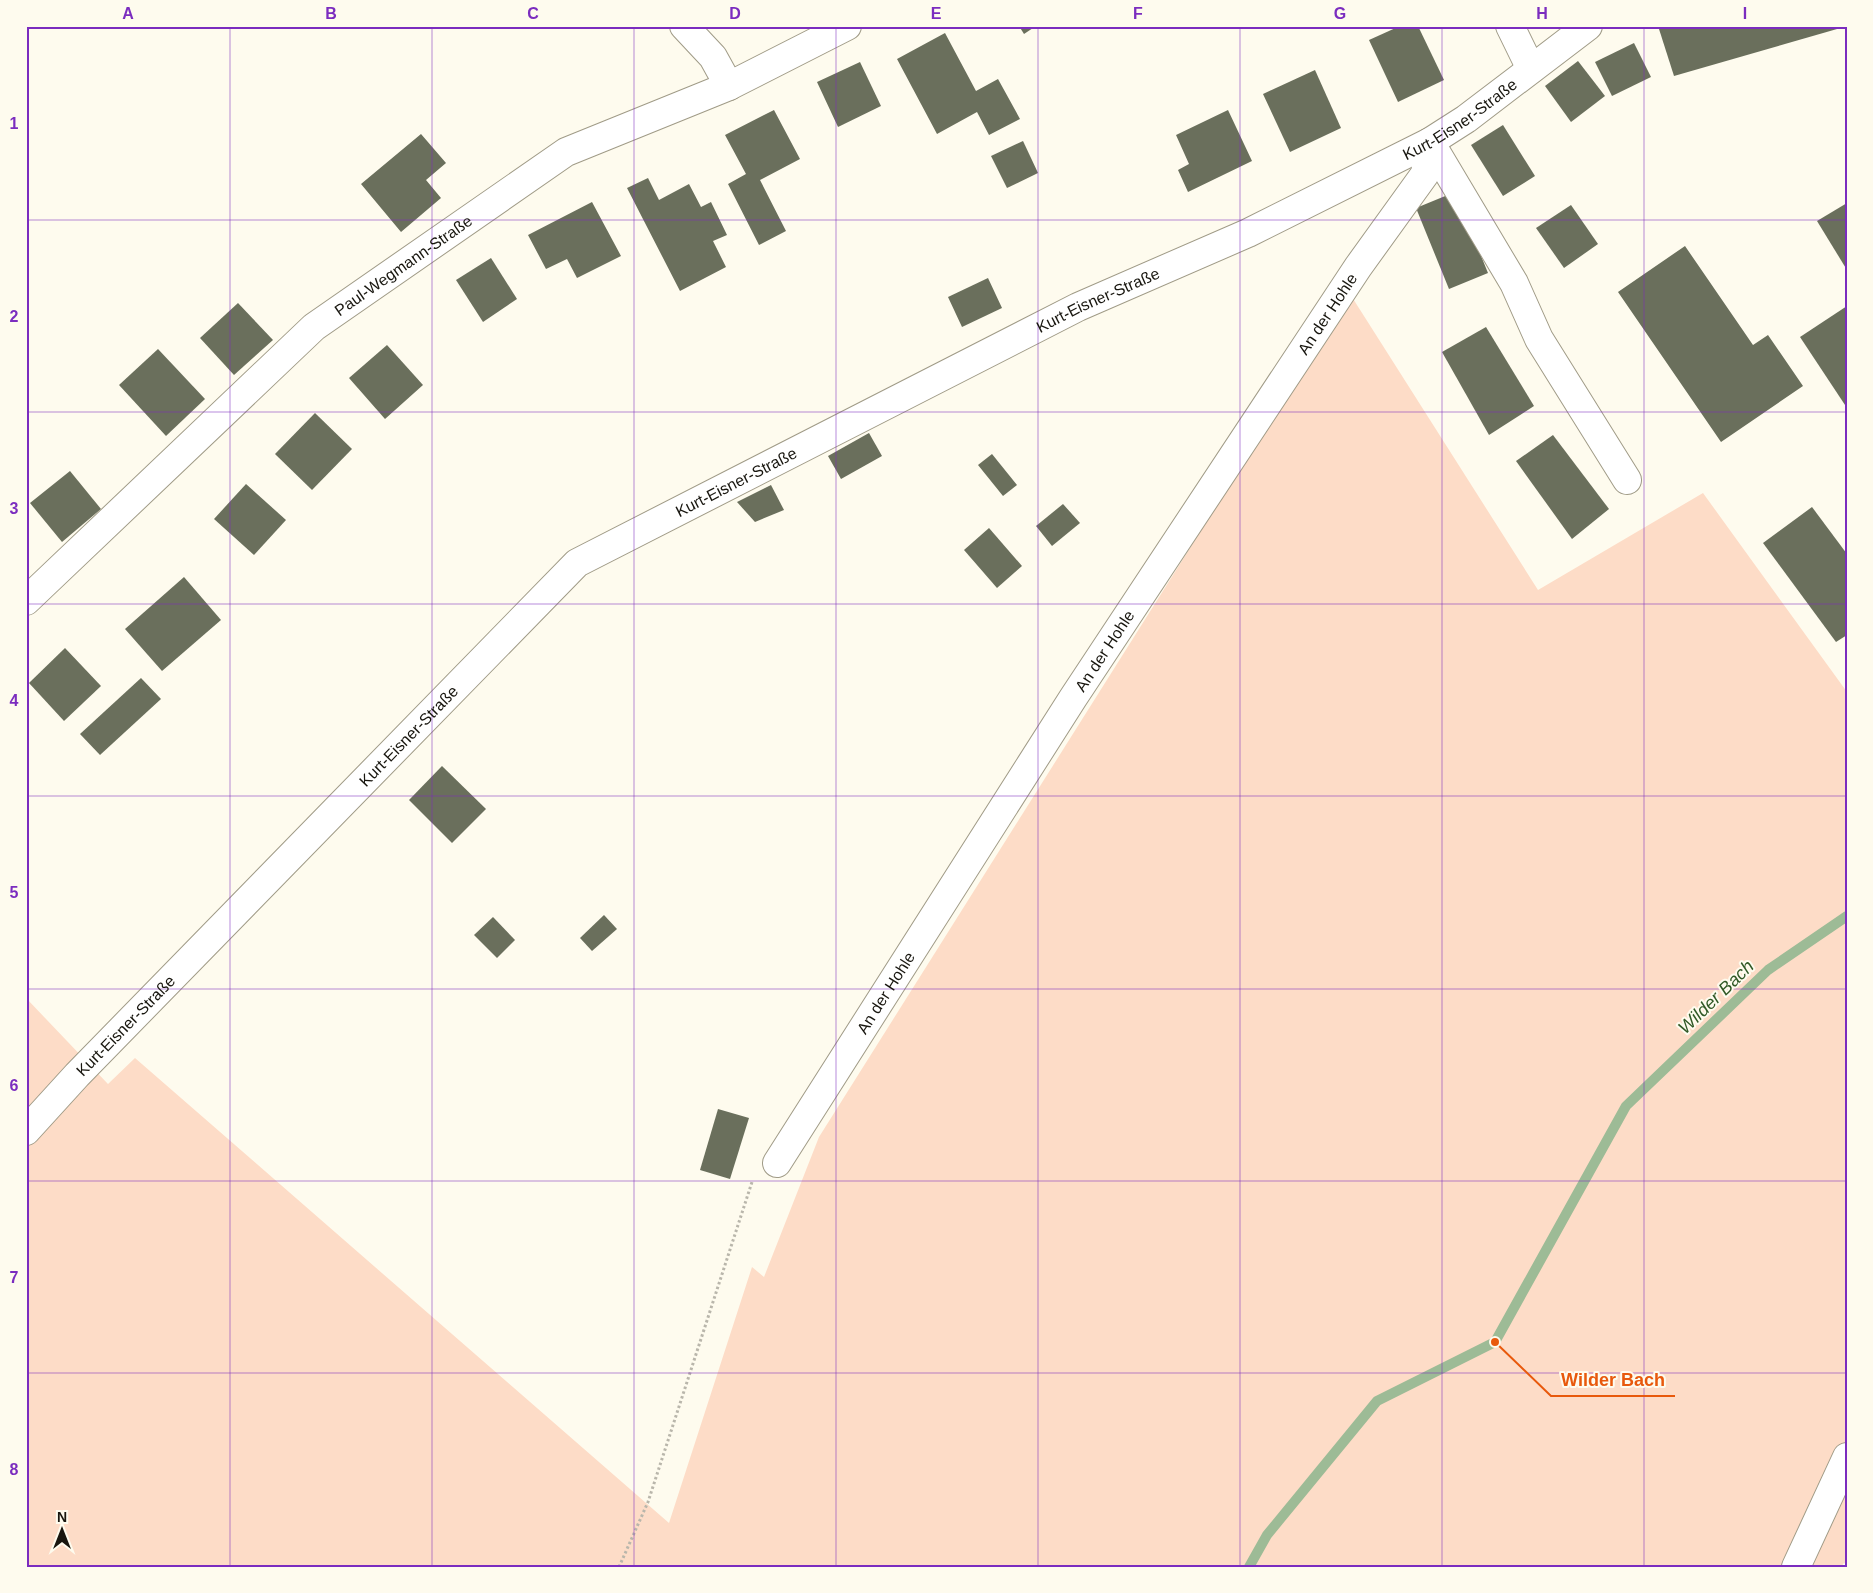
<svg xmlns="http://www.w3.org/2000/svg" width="1873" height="1593" font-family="Helvetica,sans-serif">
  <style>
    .green { fill: #fddcc7 }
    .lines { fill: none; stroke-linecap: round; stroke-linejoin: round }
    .stream { stroke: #9dbb96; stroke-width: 10 }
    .building { fill: #6a6f5c }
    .minor-casing { stroke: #a09b87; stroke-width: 30 }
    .path { stroke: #b9b6ab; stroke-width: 3; stroke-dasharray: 2.5 2.5; stroke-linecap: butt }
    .minor { stroke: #fff; stroke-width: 28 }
    .grid { fill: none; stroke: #7b2cbf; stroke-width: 1; stroke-opacity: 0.55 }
    .labels { text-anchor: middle; stroke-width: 4; stroke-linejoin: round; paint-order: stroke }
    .street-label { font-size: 16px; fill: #18160f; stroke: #fefbee }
    .water-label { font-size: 18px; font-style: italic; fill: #315926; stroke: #fefbee }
    .leader { fill: none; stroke: #e8590c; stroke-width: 2 }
    .callout-dot { fill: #e8590c; stroke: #fefbee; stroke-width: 2 }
    .callout-label { font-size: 18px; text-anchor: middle; font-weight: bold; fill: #e8590c; stroke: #fefbee; stroke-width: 4; stroke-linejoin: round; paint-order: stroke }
    .neatline { fill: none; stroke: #7b2cbf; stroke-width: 2 }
    .grid-label { font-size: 16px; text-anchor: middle; font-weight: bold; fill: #7b2cbf }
  </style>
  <rect width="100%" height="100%" fill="#fefbee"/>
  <!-- green -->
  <path class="green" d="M 1350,294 L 1538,590 L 1703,493 L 1847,692 L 1847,1565 L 1844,1563 L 1841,1567 L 26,1567 L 26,998 L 108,1084 L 135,1058 L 669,1523 L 752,1267 L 764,1277 L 819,1137 Z"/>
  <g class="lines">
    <!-- stream -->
    <path class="stream" d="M 1249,1567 L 1267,1535 L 1377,1401 L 1495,1342 L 1626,1106 L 1768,970 L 1847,916"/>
  </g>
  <!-- building -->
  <g class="building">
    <path d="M 1019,26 L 1036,26 L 1024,34 Z"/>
    <path d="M 1400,26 L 1418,26 L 1444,80 L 1398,102 L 1369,40 Z"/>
    <path d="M 1669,26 L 1844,26 L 1844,27 L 1674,76 L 1659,29 Z"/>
    <path d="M 945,33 L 976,91 L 998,79 L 1020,119 L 989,135 L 977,112 L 937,134 L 897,59 Z"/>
    <path d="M 1634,43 L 1651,77 L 1612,96 L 1595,62 Z"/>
    <path d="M 1578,61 L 1605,96 L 1571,122 L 1545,86 Z"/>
    <path d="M 860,62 L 881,106 L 838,127 L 817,82 Z"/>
    <path d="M 1315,70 L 1341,128 L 1290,152 L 1263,94 Z"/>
    <path d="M 774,110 L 800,159 L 760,180 L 786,231 L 759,245 L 728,184 L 746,174 L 725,135 Z"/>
    <path d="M 1228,110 L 1252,161 L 1188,192 L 1178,170 L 1189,164 L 1176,135 Z"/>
    <path d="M 1503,125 L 1535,176 L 1503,196 L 1471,145 Z"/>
    <path d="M 421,134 L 446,163 L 426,180 L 441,198 L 401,232 L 361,184 Z"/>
    <path d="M 1023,141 L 1038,173 L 1007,188 L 991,156 Z"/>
    <path d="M 648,178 L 659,200 L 689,184 L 701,207 L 711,202 L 727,235 L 713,241 L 726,267 L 680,291 L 627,188 Z"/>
    <path d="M 1455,192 L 1488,273 L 1449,289 L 1416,208 Z"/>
    <path d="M 592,202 L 621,256 L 577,278 L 567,259 L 546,269 L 528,235 Z"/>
    <path d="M 1847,203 L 1847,270 L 1817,221 Z"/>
    <path d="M 1571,205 L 1598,244 L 1564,268 L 1536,228 Z"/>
    <path d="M 1685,246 L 1753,345 L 1768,335 L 1803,386 L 1721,442 L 1618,292 Z"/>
    <path d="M 491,258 L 517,299 L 483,322 L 456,280 Z"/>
    <path d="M 988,278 L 1002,308 L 962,327 L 948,297 Z"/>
    <path d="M 238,303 L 273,340 L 234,375 L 200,338 Z"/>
    <path d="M 1847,306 L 1847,408 L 1800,337 Z"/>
    <path d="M 1486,327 L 1534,406 L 1489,435 L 1442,352 Z"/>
    <path d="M 387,345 L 423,385 L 385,419 L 349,378 Z"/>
    <path d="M 158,349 L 205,399 L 166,436 L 119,385 Z"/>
    <path d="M 315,413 L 352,449 L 312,490 L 275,454 Z"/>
    <path d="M 869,433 L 882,456 L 841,479 L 828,456 Z"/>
    <path d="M 1553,435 L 1609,509 L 1572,539 L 1516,461 Z"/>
    <path d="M 992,454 L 1017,485 L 1003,496 L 978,465 Z"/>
    <path d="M 70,471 L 101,509 L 62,542 L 30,503 Z"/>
    <path d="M 246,484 L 286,520 L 254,555 L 214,519 Z"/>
    <path d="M 771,485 L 784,510 L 755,522 L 737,502 Z"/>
    <path d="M 1063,504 L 1080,523 L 1052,546 L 1036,526 Z"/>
    <path d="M 1812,507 L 1847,554 L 1847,635 L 1836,642 L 1763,543 Z"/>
    <path d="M 989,528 L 1022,566 L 997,588 L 964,550 Z"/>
    <path d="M 184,577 L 221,620 L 162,671 L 125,629 Z"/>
    <path d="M 65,648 L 101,686 L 64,721 L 29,683 Z"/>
    <path d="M 141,678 L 161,699 L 100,755 L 80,734 Z"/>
    <path d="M 442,766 L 486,809 L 452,843 L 409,800 Z"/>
    <path d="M 604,915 L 617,929 L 592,951 L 580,938 Z"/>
    <path d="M 493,917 L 515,940 L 497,958 L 474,935 Z"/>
    <path d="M 718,1109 L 749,1118 L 730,1179 L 700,1170 Z"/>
  </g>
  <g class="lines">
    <defs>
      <g id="minor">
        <path d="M 684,26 L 713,57 L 729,86"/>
        <path d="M 1510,26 L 1531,69"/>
        <path d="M 1430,142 L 1514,283 L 1539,339 L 1627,480"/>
        <path id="s1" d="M 26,601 L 314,327 L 566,152 L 729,86 L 847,26"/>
        <path id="s2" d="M 26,1131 L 77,1075 L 577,563 L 1078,307 L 1248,233 L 1430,142 L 1466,119 L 1588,26"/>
        <path id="s3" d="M 777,1163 L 1073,698 L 1358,267 L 1425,174 L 1430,142"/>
        <path d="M 1796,1567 L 1847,1457"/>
      </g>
    </defs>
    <!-- minor casing -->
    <use href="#minor" class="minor-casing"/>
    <!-- path -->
    <path class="path" d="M 619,1567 L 648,1502 L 752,1182"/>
    <!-- minor -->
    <use href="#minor" class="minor"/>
  </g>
  <!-- grid -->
  <path class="grid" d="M 230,26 L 230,1567M 432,26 L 432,1567M 634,26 L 634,1567M 836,26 L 836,1567M 1038,26 L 1038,1567M 1240,26 L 1240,1567M 1442,26 L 1442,1567M 1644,26 L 1644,1567M 26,220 L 1847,220M 26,412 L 1847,412M 26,604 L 1847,604M 26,796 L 1847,796M 26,989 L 1847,989M 26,1181 L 1847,1181M 26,1373 L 1847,1373"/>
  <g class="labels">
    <!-- street labels -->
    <g class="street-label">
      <text dy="6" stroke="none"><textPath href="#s2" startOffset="1780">Kurt-Eisner-Straße</textPath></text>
      <text dy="6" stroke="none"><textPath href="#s1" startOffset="506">Paul-Wegmann-Straße</textPath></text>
      <text dy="6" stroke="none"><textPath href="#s2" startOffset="1375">Kurt-Eisner-Straße</textPath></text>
      <text dy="6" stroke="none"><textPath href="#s3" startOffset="1012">An der Hohle</textPath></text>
      <text dy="6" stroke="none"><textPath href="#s2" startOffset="970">Kurt-Eisner-Straße</textPath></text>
      <text dy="6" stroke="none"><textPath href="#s3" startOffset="608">An der Hohle</textPath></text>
      <text dy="6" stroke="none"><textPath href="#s2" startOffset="550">Kurt-Eisner-Straße</textPath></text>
      <text dy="6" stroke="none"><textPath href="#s3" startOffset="202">An der Hohle</textPath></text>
      <text dy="6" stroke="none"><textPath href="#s2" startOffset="145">Kurt-Eisner-Straße</textPath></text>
    </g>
    <!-- water labels -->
    <g class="water-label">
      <text transform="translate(1716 997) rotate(-44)" y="6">Wilder Bach</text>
    </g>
  </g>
  <!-- callouts -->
  <path class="leader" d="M1495 1342L1551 1396H1675"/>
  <circle class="callout-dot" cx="1495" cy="1342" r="5"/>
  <g class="callout-label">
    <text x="1613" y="1386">Wilder Bach</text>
  </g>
  <!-- border -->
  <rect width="1873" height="1593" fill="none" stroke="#fefbee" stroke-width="55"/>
  <!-- north arrow -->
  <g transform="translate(62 1530)" stroke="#fefbee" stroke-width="4" paint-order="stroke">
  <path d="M0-4L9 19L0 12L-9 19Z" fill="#18160f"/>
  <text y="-8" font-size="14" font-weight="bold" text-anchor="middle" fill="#18160f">N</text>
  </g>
  <rect x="28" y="28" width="1818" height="1538" class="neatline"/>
  <g class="grid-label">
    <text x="128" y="19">A</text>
    <text x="331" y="19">B</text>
    <text x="533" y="19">C</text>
    <text x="735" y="19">D</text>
    <text x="936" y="19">E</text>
    <text x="1138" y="19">F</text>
    <text x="1340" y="19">G</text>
    <text x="1542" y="19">H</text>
    <text x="1745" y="19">I</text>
    <text x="14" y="129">1</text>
    <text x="14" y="322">2</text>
    <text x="14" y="514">3</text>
    <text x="14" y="706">4</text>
    <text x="14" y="898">5</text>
    <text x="14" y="1091">6</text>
    <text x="14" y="1283">7</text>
    <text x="14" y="1475">8</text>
  </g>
</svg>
